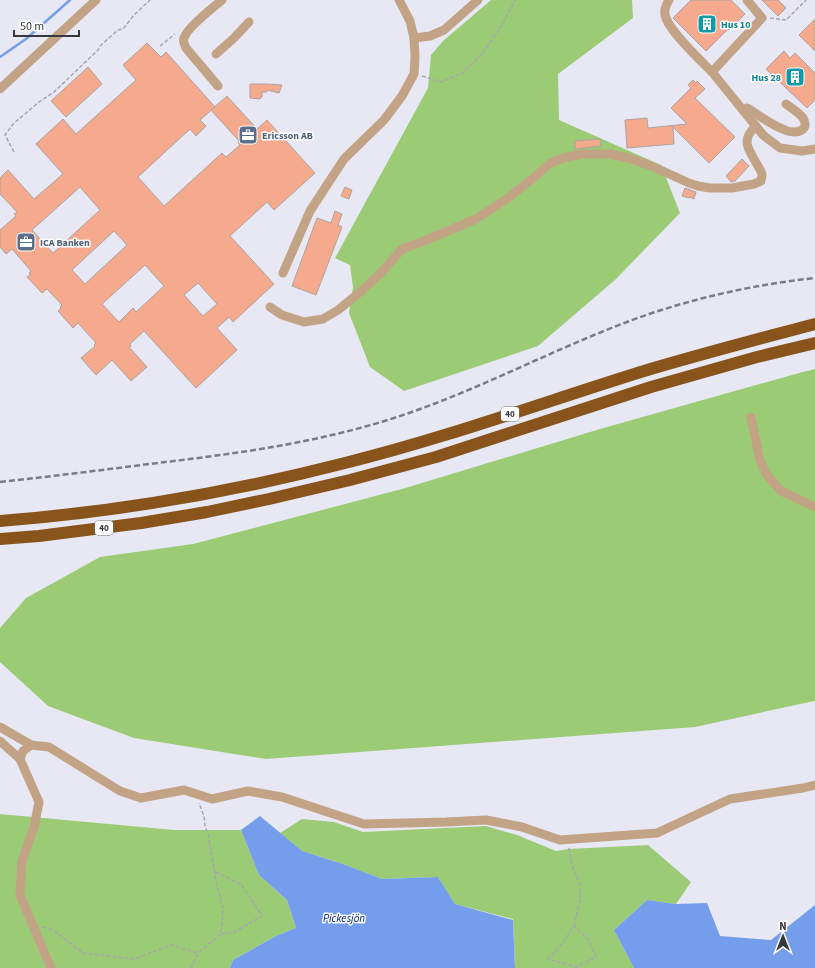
<svg xmlns="http://www.w3.org/2000/svg" width="815" height="968" font-family="'Source Sans 3',sans-serif">
  <style>
    .forest { fill: #9ccb76 }
    .water { fill: #749eeb }
    .lines { fill: none; stroke-linecap: round; stroke-linejoin: round }
    .stream { stroke: #749eeb; stroke-width: 2.5 }
    .building { fill: #f5aa8d; stroke: #aea29e; fill-rule: evenodd }
    .path { stroke: #a6a7b0; stroke-width: 1.5; stroke-dasharray: 4 2; stroke-linecap: butt }
    .minor { stroke: #c3a386; stroke-width: 9 }
    .highway { stroke: #88541b; stroke-width: 12 }
    .rail { stroke: #7b7c83; stroke-width: 2.5; stroke-dasharray: 6 3; stroke-linecap: butt }
    .labels { text-anchor: middle; stroke-width: 3; stroke-linejoin: round; paint-order: stroke }
    .shield { fill: #fff; stroke: #737476; stroke-width: 1 }
    .shield-label { font-size: 9px; font-weight: bold; fill: #37383c }
    .culture-label { font-size: 10px; font-weight: bold; fill: #0d838f; stroke: #fff; text-anchor: start }
    .service-label { font-size: 10px; font-weight: bold; fill: #4e5e75; stroke: #fff; text-anchor: start }
    .water-label { font-size: 11px; font-style: italic; fill: #00237a; stroke: #fff }
  </style>
  <rect width="100%" height="100%" fill="#e7e8f4"/>
  <!-- forest -->
  <g class="forest">
    <path d="M 491,0 L 632,0 L 633,18 L 558,74 L 559,120 L 661,165 L 680,213 L 616,279 L 538,346 L 404,391 L 370,367 L 349,313 L 353,287 L 350,265 L 335,258 L 428,88 L 431,55 L 443,41 Z"/>
    <path d="M 815,369 L 815,701 L 814,701 L 695,727 L 266,759 L 134,738 L 48,706 L 0,662 L 0,628 L 26,598 L 100,557 L 193,544 L 402,489 L 600,429 L 799,373 Z"/>
    <path d="M 0,814 L 174,830 L 241,830 L 259,875 L 287,900 L 296,928 L 276,936 L 233,960 L 230,968 L 0,968 Z"/>
    <path d="M 302,819 L 334,822 L 363,832 L 486,826 L 517,835 L 556,851 L 569,849 L 648,845 L 691,882 L 676,904 L 647,900 L 614,930 L 634,968 L 515,968 L 513,919 L 455,904 L 438,877 L 382,879 L 343,864 L 302,851 L 280,833 Z"/>
  </g>
  <!-- water -->
  <g class="water">
    <path d="M 260,816 L 302,851 L 343,864 L 382,879 L 438,877 L 455,904 L 513,920 L 515,968 L 230,968 L 233,960 L 276,936 L 296,928 L 287,900 L 259,875 L 241,830 Z"/>
    <path d="M 647,900 L 676,904 L 707,903 L 720,936 L 771,940 L 815,905 L 815,968 L 634,968 L 614,930 Z"/>
  </g>
  <g class="lines">
    <!-- stream -->
    <path class="stream" d="M 0,57 L 26,39 L 70,0"/>
  </g>
  <!-- building -->
  <g class="building">
    <path d="M 691,0 L 731,0 L 745,14 L 729,30 L 728,29 L 706,51 L 673,18 Z"/>
    <path d="M 762,0 L 778,0 L 786,8 L 778,16 Z"/>
    <path d="M 815,19 L 815,51 L 799,35 Z"/>
    <path d="M 147,43 L 161,57 L 166,52 L 215,107 L 200,120 L 206,126 L 196,136 L 190,129 L 138,177 L 164,206 L 222,153 L 226,157 L 240,145 L 238,143 L 239,141 L 211,110 L 227,96 L 257,129 L 267,120 L 315,173 L 274,210 L 267,202 L 230,236 L 274,284 L 233,322 L 229,317 L 217,328 L 237,350 L 196,388 L 144,331 L 130,344 L 131,346 L 129,347 L 147,367 L 131,381 L 112,360 L 96,375 L 81,358 L 95,346 L 94,345 L 96,343 L 78,323 L 73,328 L 58,311 L 61,308 L 60,307 L 62,305 L 47,289 L 42,293 L 27,277 L 31,274 L 29,273 L 31,271 L 12,249 L 6,254 L 0,247 L 0,230 L 16,216 L 14,214 L 17,212 L 0,194 L 0,178 L 8,170 L 34,199 L 63,174 L 36,144 L 63,119 L 76,134 L 136,80 L 123,65 ZM 80,187 L 100,210 L 53,253 L 32,230 ZM 114,231 L 127,245 L 85,284 L 72,270 ZM 145,265 L 164,286 L 136,312 L 133,308 L 119,322 L 102,304 ZM 198,283 L 217,304 L 203,316 L 184,295 Z"/>
    <path d="M 784,51 L 790,58 L 795,53 L 815,73 L 815,100 L 807,108 L 766,69 Z"/>
    <path d="M 88,67 L 102,84 L 66,117 L 51,101 Z"/>
    <path d="M 693,80 L 696,83 L 697,81 L 705,89 L 695,98 L 735,137 L 709,163 L 673,127 L 674,144 L 627,148 L 625,120 L 647,118 L 648,128 L 687,124 L 671,108 L 691,88 L 688,85 Z"/>
    <path d="M 250,84 L 267,84 L 282,85 L 279,93 L 267,90 L 267,92 L 262,92 L 262,97 L 261,97 L 260,99 L 250,98 Z"/>
    <path d="M 600,139 L 601,146 L 575,149 L 575,141 Z"/>
    <path d="M 742,159 L 749,166 L 735,181 L 731,182 L 726,176 Z"/>
    <path d="M 345,187 L 352,190 L 349,199 L 341,196 Z"/>
    <path d="M 685,188 L 696,192 L 694,199 L 690,197 L 689,198 L 682,196 Z"/>
    <path d="M 335,211 L 342,214 L 338,225 L 342,227 L 316,295 L 292,286 L 317,218 L 331,223 Z"/>
  </g>
  <g class="lines">
    <!-- path -->
    <g class="path">
      <path d="M 770,18 L 786,20 L 806,0"/>
      <path d="M 160,46 L 175,34"/>
      <path d="M 422,76 L 441,82 L 463,73 L 483,53 L 502,25 L 515,0"/>
      <path d="M 14,152 L 5,135 L 13,124 L 39,102 L 54,92 L 98,50 L 101,45 L 118,30 L 123,29 L 134,15 L 150,0"/>
      <path d="M 569,848 L 572,865 L 580,884 L 580,901 L 574,926 L 562,944 L 548,959 L 577,967 L 596,957 L 588,939 L 574,926"/>
      <path d="M 215,872 L 241,884 L 262,916 L 235,932 L 221,934"/>
      <path d="M 43,927 L 53,930 L 83,953 L 134,959 L 171,945 L 198,953"/>
      <path d="M 191,968 L 198,953 L 221,934 L 223,909 L 217,886 L 208,834 L 205,826 L 204,816 L 199,803"/>
    </g>
    <!-- minor -->
    <g class="minor">
      <path d="M 669,0 C 666,5 664,10 665,15 C 668,30 700,60 712,72 L 762,18 L 747,0"/>
      <path d="M 414,38 L 430,36 L 444,30 L 478,0"/>
      <path d="M 216,54 L 234,38 L 249,22"/>
      <path d="M 712,72 L 763,135 L 780,148 L 802,151 L 815,149"/>
      <path d="M 218,86 L 186,48 C 184,43 182,40 185,36 C 189,26 214,7 222,0"/>
      <path d="M 0,89 L 96,0"/>
      <path d="M 744,111 L 747,108 C 759,115 771,125 785,130 C 794,134 811,132 803,118 C 799,112 791,108 786,104"/>
      <path d="M 283,273 L 310,211 L 344,159 L 384,120 L 402,96 L 414,74 L 415,57 L 414,38 L 410,21 L 399,0"/>
      <path d="M 270,307 L 282,315 L 304,322 L 323,319 L 338,310 L 359,293 L 381,273 L 402,249 L 429,239 L 476,219 L 508,198 L 537,175 L 549,164 L 563,158 L 582,154 L 610,154 L 632,159 L 656,168 L 689,183 L 698,186 L 710,188 L 732,188 L 754,184 L 761,181 C 761,180 762,176 762,175 C 762,172 759,168 758,166 C 750,151 739,141 756,126"/>
      <path d="M 751,417 L 760,461 L 767,475 L 781,491 L 815,507"/>
      <path d="M 0,727 L 31,745 L 49,747 L 120,791 L 141,798 L 184,790 L 212,799 L 248,791 L 282,797 L 364,824 L 446,822 L 486,820 L 522,827 L 560,840 L 657,833 L 730,799 L 803,788 L 815,785"/>
      <path d="M 0,741 L 20,759 L 39,802 L 34,827 L 22,861 L 20,895 L 51,968"/>
      <path d="M 20,759 L 23,751 L 31,745"/>
    </g>
    <!-- highway -->
    <g class="highway">
      <path d="M 0,521 C 116,512 232,492 345,463 C 446,438 544,402 644,371 C 701,354 758,339 815,324"/>
      <path d="M 0,539 L 39,536 L 141,523 L 207,512 L 269,499 L 350,480 L 436,457 L 651,387 L 757,357 L 815,343"/>
    </g>
    <!-- rail -->
    <path class="rail" d="M 0,482 C 55,476 110,469 165,462 C 242,453 319,442 394,418 C 481,390 562,344 649,314 C 703,296 759,284 815,278"/>
  </g>
  <!-- icons -->
  <defs>
    <symbol id="building-square" viewBox="-11 -11 22 22"><rect x="-9" y="-9" width="18" height="18" rx="4" fill="#0f9aa8" stroke="#fff"/><path d="M-4-6H4V6H1V3H-1V6H-4ZM-2.5-4.3h1.7v1.8h-1.7ZM.8-4.3h1.7v1.8H.8ZM-2.5-1h1.7V.8h-1.7ZM.8-1h1.7V.8H.8Z" fill="#fff"/></symbol>
    <symbol id="office-square" viewBox="-11 -11 22 22"><rect x="-9" y="-9" width="18" height="18" rx="4" fill="#5c6f8a" stroke="#fff"/><path d="M-6-3h4V-5.5h4V-3h4V5H-6ZM-1-4.5V-3h2v-1.5ZM-6 0V1H6V0Z" fill="#fff"/></symbol>
  </defs>
  <g fill-rule="evenodd">
    <use href="#building-square" x="696" y="13" width="22" height="22"/>
    <use href="#building-square" x="784" y="66" width="22" height="22"/>
    <use href="#office-square" x="237" y="124" width="22" height="22"/>
    <use href="#office-square" x="15" y="231" width="22" height="22"/>
  </g>
  <g class="labels">
    <!-- shield labels -->
    <g class="shield">
      <rect x="501" y="407" width="18" height="14" rx="3"/>
      <rect x="95" y="521" width="18" height="14" rx="3"/>
    </g>
    <g class="shield-label">
      <text x="510" y="417">40</text>
      <text x="104" y="531">40</text>
    </g>
    <!-- culture labels -->
    <g class="culture-label">
      <text x="721" y="28">Hus 10</text>
      <text x="781" y="81" text-anchor="end">Hus 28</text>
    </g>
    <!-- service labels -->
    <g class="service-label">
      <text x="262" y="139">Ericsson AB</text>
      <text x="40" y="246">ICA Banken</text>
    </g>
    <!-- water labels -->
    <g class="water-label">
      <text x="344" y="922">Pickesjön</text>
    </g>
  </g>
  <!-- north arrow -->
  <g transform="translate(783 936)" stroke="#ffffff" stroke-width="3" paint-order="stroke">
  <path d="M0-3L7 15L0 10L-7 15Z" fill="#37383c"/>
  <text y="-6" font-size="11" font-weight="bold" text-anchor="middle" fill="#37383c">N</text>
  </g>
  <!-- scale -->
  <path d="M14 30v6h65v-6" fill="none" stroke="#37383c" stroke-width="2"/>
  <text x="20" y="30" font-size="12" fill="#37383c" stroke="#ffffff" stroke-width="3" paint-order="stroke">50 m</text>
</svg>
